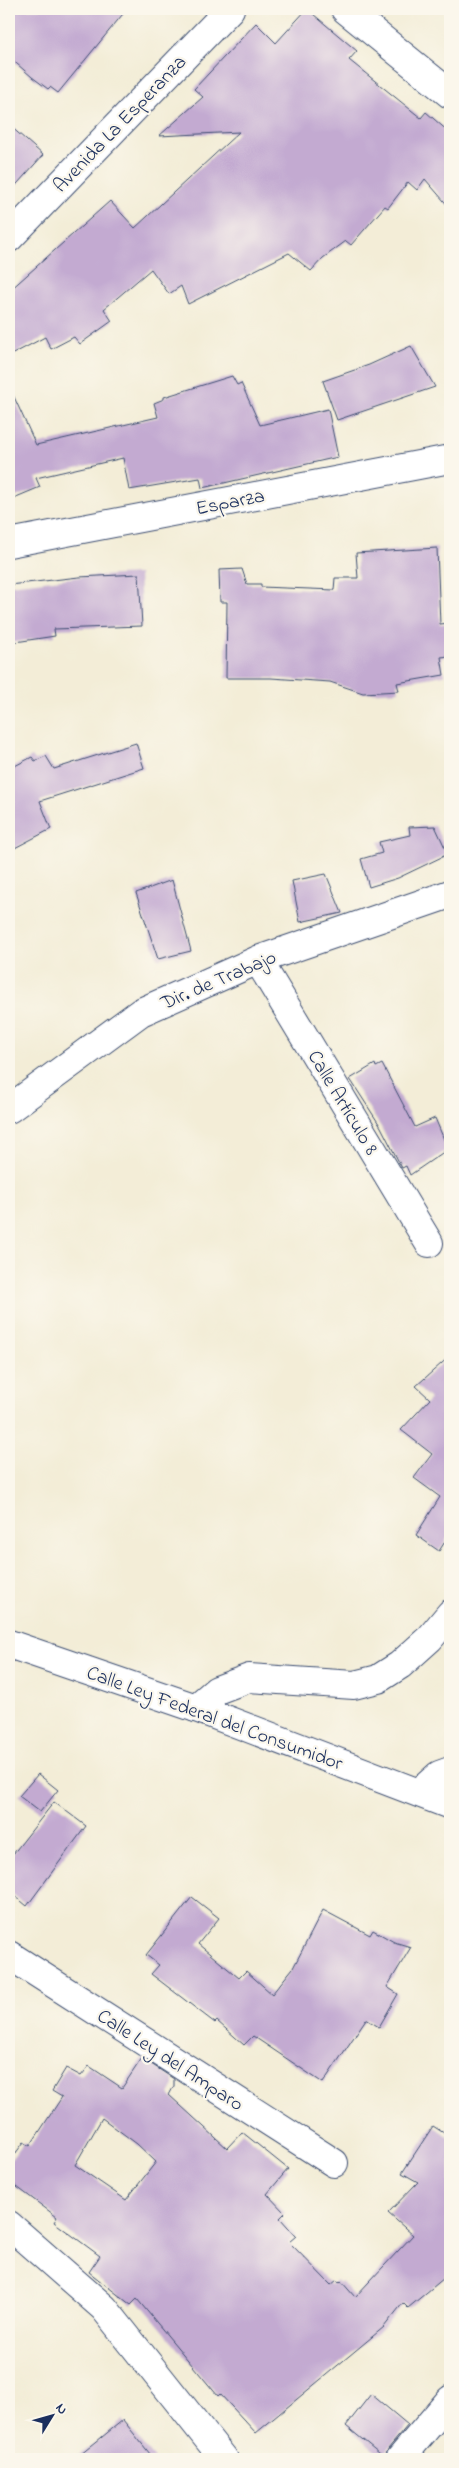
<svg xmlns="http://www.w3.org/2000/svg" width="459" height="2468" font-family="'Indie Flower',sans-serif">
  <style>
    .building { fill: #c3aad1; fill-rule: evenodd }
    .lines { fill: none; stroke-linecap: round; stroke-linejoin: round }
    .minor-casing { stroke: #3b4c70; stroke-width: 30 }
    .minor { stroke: #fff; stroke-width: 28 }
    .labels { text-anchor: middle; stroke-width: 4.5; stroke-linejoin: round; paint-order: stroke }
    .street-label { font-size: 20px; fill: #1b2f5e; stroke: #fbf7ec }
  </style>
  <rect width="100%" height="100%" fill="#fbf7ec"/>
  <filter id="ink" filterUnits="userSpaceOnUse"><feTurbulence type="fractalNoise" baseFrequency=".02" numOctaves="2"/><feDisplacementMap in="SourceGraphic" scale="10" xChannelSelector="R" yChannelSelector="G"/><feConvolveMatrix kernelMatrix="1 2 1 2 8 2 1 2 1" color-interpolation-filters="sRGB"/></filter>
  <filter id="wash" filterUnits="userSpaceOnUse"><feTurbulence type="fractalNoise" baseFrequency=".0096" numOctaves="4" result="noise"/><feDisplacementMap in="SourceGraphic" scale="20" xChannelSelector="R" yChannelSelector="G"/><feGaussianBlur stdDeviation="1.12" result="paint"/><feColorMatrix in="noise" values="0 0 0 0 0 0 0 0 0 0 0 0 0 0 0 0 0 1.4 0 .05"/><feComposite in="paint" operator="in"/></filter>
  <g filter="url(#wash)">
    <rect width="100%" height="100%" fill="#f3edd7"/>
    <g id="blocks">
      <!-- building -->
      <g class="building">
        <path d="M 9,9 L 127,9 L 58,93 L 50,87 L 48,89 L 32,77 L 9,57 Z"/>
        <path d="M 307,9 L 357,51 L 349,60 L 421,118 L 426,112 L 450,133 L 450,208 L 425,179 L 417,190 L 408,182 L 388,208 L 385,206 L 351,245 L 346,241 L 323,258 L 311,271 L 289,253 L 188,304 L 181,286 L 169,294 L 151,269 L 104,309 L 112,321 L 80,344 L 74,337 L 51,349 L 45,337 L 9,356 L 9,291 L 110,201 L 135,228 L 239,132 L 159,136 L 203,97 L 194,89 L 256,23 L 276,43 Z"/>
        <path d="M 9,125 L 43,155 L 9,193 Z"/>
        <path d="M 411,346 L 435,387 L 337,420 L 323,381 L 369,365 Z"/>
        <path d="M 232,376 L 237,385 L 241,383 L 260,425 L 328,409 L 338,457 L 202,488 L 200,478 L 129,490 L 123,458 L 36,478 L 40,487 L 9,500 L 9,386 L 36,445 L 158,417 L 154,403 L 164,399 L 164,397 Z"/>
        <path d="M 437,548 L 440,624 L 450,623 L 450,656 L 441,657 L 444,675 L 397,683 L 399,691 L 363,693 L 330,682 L 271,678 L 226,678 L 227,602 L 220,602 L 219,570 L 242,569 L 247,584 L 261,584 L 261,587 L 334,590 L 335,578 L 358,578 L 356,553 Z"/>
        <path d="M 139,574 L 142,626 L 54,629 L 55,636 L 9,643 L 9,585 L 79,577 Z"/>
        <path d="M 136,743 L 144,768 L 40,801 L 51,829 L 9,851 L 9,769 L 32,757 L 35,761 L 46,756 L 54,769 Z"/>
        <path d="M 435,826 L 448,854 L 398,878 L 369,887 L 361,859 L 382,853 L 379,842 L 410,835 L 409,827 Z"/>
        <path d="M 326,874 L 342,913 L 300,922 L 292,881 Z"/>
        <path d="M 172,880 L 191,951 L 158,959 L 136,893 Z"/>
        <path d="M 375,1064 L 376,1067 L 382,1064 L 415,1127 L 435,1118 L 448,1149 L 410,1175 L 406,1166 L 402,1168 L 381,1127 L 350,1079 Z"/>
        <path d="M 450,1356 L 450,1534 L 439,1551 L 416,1535 L 440,1497 L 414,1478 L 432,1454 L 401,1430 L 430,1399 L 416,1386 Z"/>
        <path d="M 38,1774 L 58,1790 L 40,1812 L 19,1796 Z"/>
        <path d="M 54,1802 L 86,1826 L 27,1906 L 9,1891 L 9,1859 Z"/>
        <path d="M 192,1897 L 219,1918 L 198,1944 L 239,1978 L 246,1971 L 272,1994 L 293,1968 L 323,1910 L 370,1935 L 373,1930 L 394,1942 L 411,1947 L 387,1987 L 398,1994 L 379,2027 L 366,2019 L 323,2083 L 253,2036 L 244,2045 L 217,2021 L 215,2023 L 151,1974 L 159,1965 L 146,1955 Z"/>
        <path d="M 142,2058 L 174,2079 L 174,2086 L 169,2095 L 227,2148 L 242,2132 L 288,2169 L 267,2194 L 285,2213 L 280,2218 L 296,2236 L 289,2242 L 331,2285 L 337,2280 L 339,2283 L 341,2281 L 355,2297 L 413,2235 L 388,2213 L 418,2182 L 402,2173 L 433,2126 L 450,2137 L 450,2273 L 408,2308 L 403,2303 L 384,2327 L 256,2433 L 220,2394 L 218,2396 L 137,2299 L 131,2305 L 89,2272 L 100,2256 L 54,2222 L 57,2217 L 9,2181 L 9,2162 L 24,2142 L 30,2146 L 62,2097 L 52,2091 L 66,2068 L 81,2076 L 89,2066 L 122,2088 ZM 102,2118 L 137,2144 L 156,2162 L 126,2200 L 75,2165 Z"/>
        <path d="M 371,2394 L 408,2425 L 388,2449 L 385,2458 L 346,2426 Z"/>
        <path d="M 123,2420 L 154,2459 L 75,2459 Z"/>
      </g>
    </g>
  </g>
  <g filter="url(#ink)">
    <use href="#blocks" fill-opacity="0" stroke="#3b4c70" stroke-width="1"/>
    <g class="lines">
      <defs>
        <g id="minor">
          <path d="M 345,9 L 450,94"/>
          <path d="M 9,238 L 230,9"/>
          <path d="M 9,543 L 450,459"/>
          <path d="M 258,960 L 429,1243"/>
          <path d="M 9,1109 L 141,1012 L 258,960 L 450,894"/>
          <path d="M 9,1644 L 196,1708 L 450,1805"/>
          <path d="M 196,1708 L 217,1690 L 249,1678 L 354,1685 L 378,1679 L 400,1665 L 430,1638 L 450,1614"/>
          <path d="M 420,1792 L 439,1775 L 450,1771"/>
          <path d="M 9,1955 L 334,2163"/>
          <path d="M 9,2225 L 104,2308 L 224,2459"/>
          <path d="M 400,2459 L 450,2400"/>
        </g>
      </defs>
      <!-- minor casing -->
      <use href="#minor" class="minor-casing"/>
      <!-- minor -->
      <use href="#minor" class="minor"/>
    </g>
  </g>
  <g class="labels">
    <!-- street labels -->
    <g class="street-label">
      <text transform="translate(119 123) rotate(-46)" y="7">Avenida La Esperanza</text>
      <text transform="translate(230 501) rotate(-11)" y="7">Esparza</text>
      <text transform="translate(218 979) rotate(-23)" y="7">Dir. de Trabajo</text>
      <text transform="translate(344 1102) rotate(59)" y="7">Calle Artículo 8</text>
      <text transform="translate(215 1717) rotate(20)" y="7">Calle Ley Federal del Consumidor</text>
      <text transform="translate(171 2059) rotate(33)" y="7">Calle Ley del Amparo</text>
    </g>
  </g>
  <!-- margin -->
  <rect width="459" height="2468" fill="none" stroke="#fbf7ec" stroke-width="30"/>
  <!-- north arrow -->
  <g transform="translate(52 2416) rotate(53)" stroke="#fbf7ec" stroke-width="4" paint-order="stroke">
  <path d="M0-4L9 19L0 12L-9 19Z" fill="#1b2f5e"/>
  <text y="-8" font-size="14" font-weight="bold" text-anchor="middle" fill="#1b2f5e">N</text>
  </g>
</svg>
